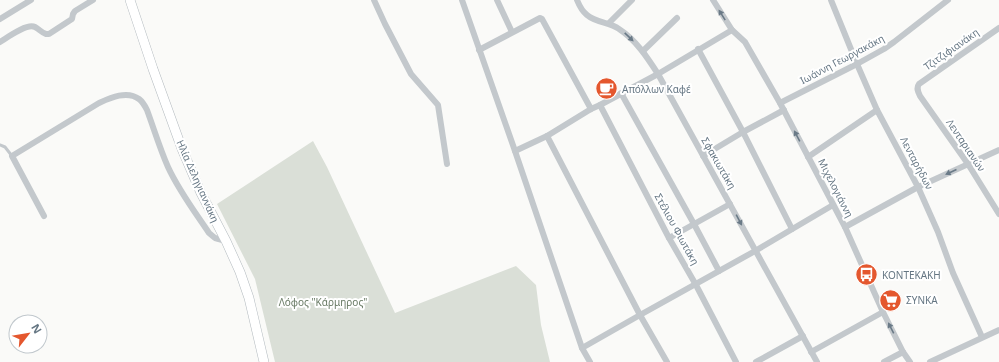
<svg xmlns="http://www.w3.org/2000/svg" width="999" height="362" font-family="'Noto Sans',sans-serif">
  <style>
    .green { fill: #dadfd7 }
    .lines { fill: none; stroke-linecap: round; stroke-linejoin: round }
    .secondary-casing { stroke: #b3babf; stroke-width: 10 }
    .lane { stroke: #c3c8cc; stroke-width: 3 }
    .street { stroke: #c3c8cc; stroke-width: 6 }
    .secondary { stroke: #fff; stroke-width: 9 }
    .oneway { fill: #6a7a87 }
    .labels { text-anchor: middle; stroke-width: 4; stroke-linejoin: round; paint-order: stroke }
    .street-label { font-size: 10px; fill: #657683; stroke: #fff }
    .poi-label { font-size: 10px; fill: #657683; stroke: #fff; text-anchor: start }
    .park-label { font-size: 10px; fill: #687a64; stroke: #fff }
  </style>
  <rect width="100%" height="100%" fill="#fafaf8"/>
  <!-- green -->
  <path class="green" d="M 313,141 L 327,167 L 395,313 L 516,266 L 536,285 L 541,325 L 550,362 L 275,362 L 255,279 L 217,204 Z"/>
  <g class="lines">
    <defs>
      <path id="secondary" d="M 130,0 L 153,69 L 182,149 L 201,193 L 226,241 L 240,272 L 249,298 L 264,362"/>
    </defs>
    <!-- secondary casing -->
    <use href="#secondary" class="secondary-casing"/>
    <!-- lane -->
    <path class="lane" d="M 0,145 L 5,147 L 12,156"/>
    <!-- street -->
    <g class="street">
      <path d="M 374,0 L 385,24 L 411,74 L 438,105 L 447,164"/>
      <path d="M 462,0 L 515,151 L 582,348 L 590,362"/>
      <path d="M 497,0 L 512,32"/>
      <path d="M 577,0 C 579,5 583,12 587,15 C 596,23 610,22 619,29 C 636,40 647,57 658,74 L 817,362"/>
      <path d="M 713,0 L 732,30 L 745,42 L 780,103 L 845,227 L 883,312 L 903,352 L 910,362"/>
      <path d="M 831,0 L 857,64 L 877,110 L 918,187 L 938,232 L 953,273 L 982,337"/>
      <path d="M 0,19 L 31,0"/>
      <path d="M 609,23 L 632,0"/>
      <path d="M 999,28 L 919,84 C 916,88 918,92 920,96 L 968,164 L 999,214"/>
      <path d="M 0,42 C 8,37 27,23 35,27 C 39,29 42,33 46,34 L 49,34 L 72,19 L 73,14 L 75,11 L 93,0"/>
      <path d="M 698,49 L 743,132 L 792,229"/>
      <path d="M 479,50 L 540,18 L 542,19 L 591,109"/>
      <path d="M 643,51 L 677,18"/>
      <path d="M 621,93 L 694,224 L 719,271"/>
      <path d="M 780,103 L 857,64 L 884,49 L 894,42 L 948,0"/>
      <path d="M 600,105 L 669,238 L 696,285 L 736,362"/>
      <path d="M 547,136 L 640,315 L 667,362"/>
      <path d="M 515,151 L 547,136 L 591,109 L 600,105 L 658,74 L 732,30"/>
      <path d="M 703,156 L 743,132 L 784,110"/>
      <path d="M 808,157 L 877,110"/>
      <path d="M 44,216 L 12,156 L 99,103 C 110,98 127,90 139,99 C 143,102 145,106 147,110 C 154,129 160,149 168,167 C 179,191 195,212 209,233 L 215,238 L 226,241"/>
      <path d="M 845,227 L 918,187 L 999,150"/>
      <path d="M 669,238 L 730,204"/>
      <path d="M 582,348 L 640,315 L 755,251 L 833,205"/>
      <path d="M 811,352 L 883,312"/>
      <path d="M 756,362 L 803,336"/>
      <path d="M 884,362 L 903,352"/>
      <path d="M 930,362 L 999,330"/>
    </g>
    <!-- secondary -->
    <use href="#secondary" class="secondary"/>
  </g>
  <!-- one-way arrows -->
  <defs><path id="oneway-solid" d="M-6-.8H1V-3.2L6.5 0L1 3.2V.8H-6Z"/></defs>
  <g class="oneway">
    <use href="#oneway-solid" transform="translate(722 15) rotate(-122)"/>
    <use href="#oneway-solid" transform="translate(629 37) rotate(44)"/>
    <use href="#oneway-solid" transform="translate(797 136) rotate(-118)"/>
    <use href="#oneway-solid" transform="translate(951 172) rotate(156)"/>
    <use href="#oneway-solid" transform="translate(739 220) rotate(62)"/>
    <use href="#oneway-solid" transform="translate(891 328) rotate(-117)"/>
  </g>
  <!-- icons -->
  <defs>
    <symbol id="cafe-disc" viewBox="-11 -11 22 22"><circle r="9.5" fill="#e4572e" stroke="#fff"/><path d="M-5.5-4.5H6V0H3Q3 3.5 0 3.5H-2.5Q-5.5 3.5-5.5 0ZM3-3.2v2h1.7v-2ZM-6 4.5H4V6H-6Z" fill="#fff"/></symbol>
    <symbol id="bus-disc" viewBox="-11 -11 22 22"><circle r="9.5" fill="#e4572e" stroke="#fff"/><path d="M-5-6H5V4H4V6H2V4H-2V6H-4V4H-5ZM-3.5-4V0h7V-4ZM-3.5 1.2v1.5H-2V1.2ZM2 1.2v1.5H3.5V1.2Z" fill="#fff"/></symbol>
    <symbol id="supermarket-disc" viewBox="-11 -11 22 22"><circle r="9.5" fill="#e4572e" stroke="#fff"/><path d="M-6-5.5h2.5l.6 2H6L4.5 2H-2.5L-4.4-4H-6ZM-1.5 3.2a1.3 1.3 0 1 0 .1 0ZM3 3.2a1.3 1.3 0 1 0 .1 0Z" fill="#fff"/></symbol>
  </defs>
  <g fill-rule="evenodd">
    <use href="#cafe-disc" x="594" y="76" width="25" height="25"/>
    <use href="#bus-disc" x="854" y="262" width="25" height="25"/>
    <use href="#supermarket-disc" x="878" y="288" width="25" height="25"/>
  </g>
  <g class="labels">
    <!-- street labels -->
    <g class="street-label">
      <text transform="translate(951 49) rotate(-35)" y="4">Τζιτζιφιανάκη</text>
      <text transform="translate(842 59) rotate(-28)" y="4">Ιωάννη Γεωργακάκη</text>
      <text transform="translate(966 145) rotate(56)" y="4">Λενταριανών</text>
      <text transform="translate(719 163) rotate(60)" y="4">Σφακιωτάκη</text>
      <text transform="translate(917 163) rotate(62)" y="4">Λενταρήδων</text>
      <text transform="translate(198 181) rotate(66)" y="4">Ηλία Δεληγιαννάκη</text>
      <text transform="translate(836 188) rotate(63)" y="4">Μιχελογιάννη</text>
      <text transform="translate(677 229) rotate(61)" y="4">Στέλιου Φιωτάκη</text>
    </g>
    <!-- poi labels -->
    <g class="poi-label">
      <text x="622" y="93">Απόλλων Καφέ</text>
      <text x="882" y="279">ΚΟΝΤΕΚΑΚΗ</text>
      <text x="906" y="304">ΣΥΝΚΑ</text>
    </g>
    <!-- park labels -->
    <g class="park-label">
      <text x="323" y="306">Λόφος "Κάρμηρος"</text>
    </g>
  </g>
  <!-- north arrow -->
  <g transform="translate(28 334) rotate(59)"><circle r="19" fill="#ffffff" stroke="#c1c8cd"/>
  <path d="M0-3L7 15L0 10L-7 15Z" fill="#e4572e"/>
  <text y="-6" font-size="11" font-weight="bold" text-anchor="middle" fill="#657683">N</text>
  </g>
</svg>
